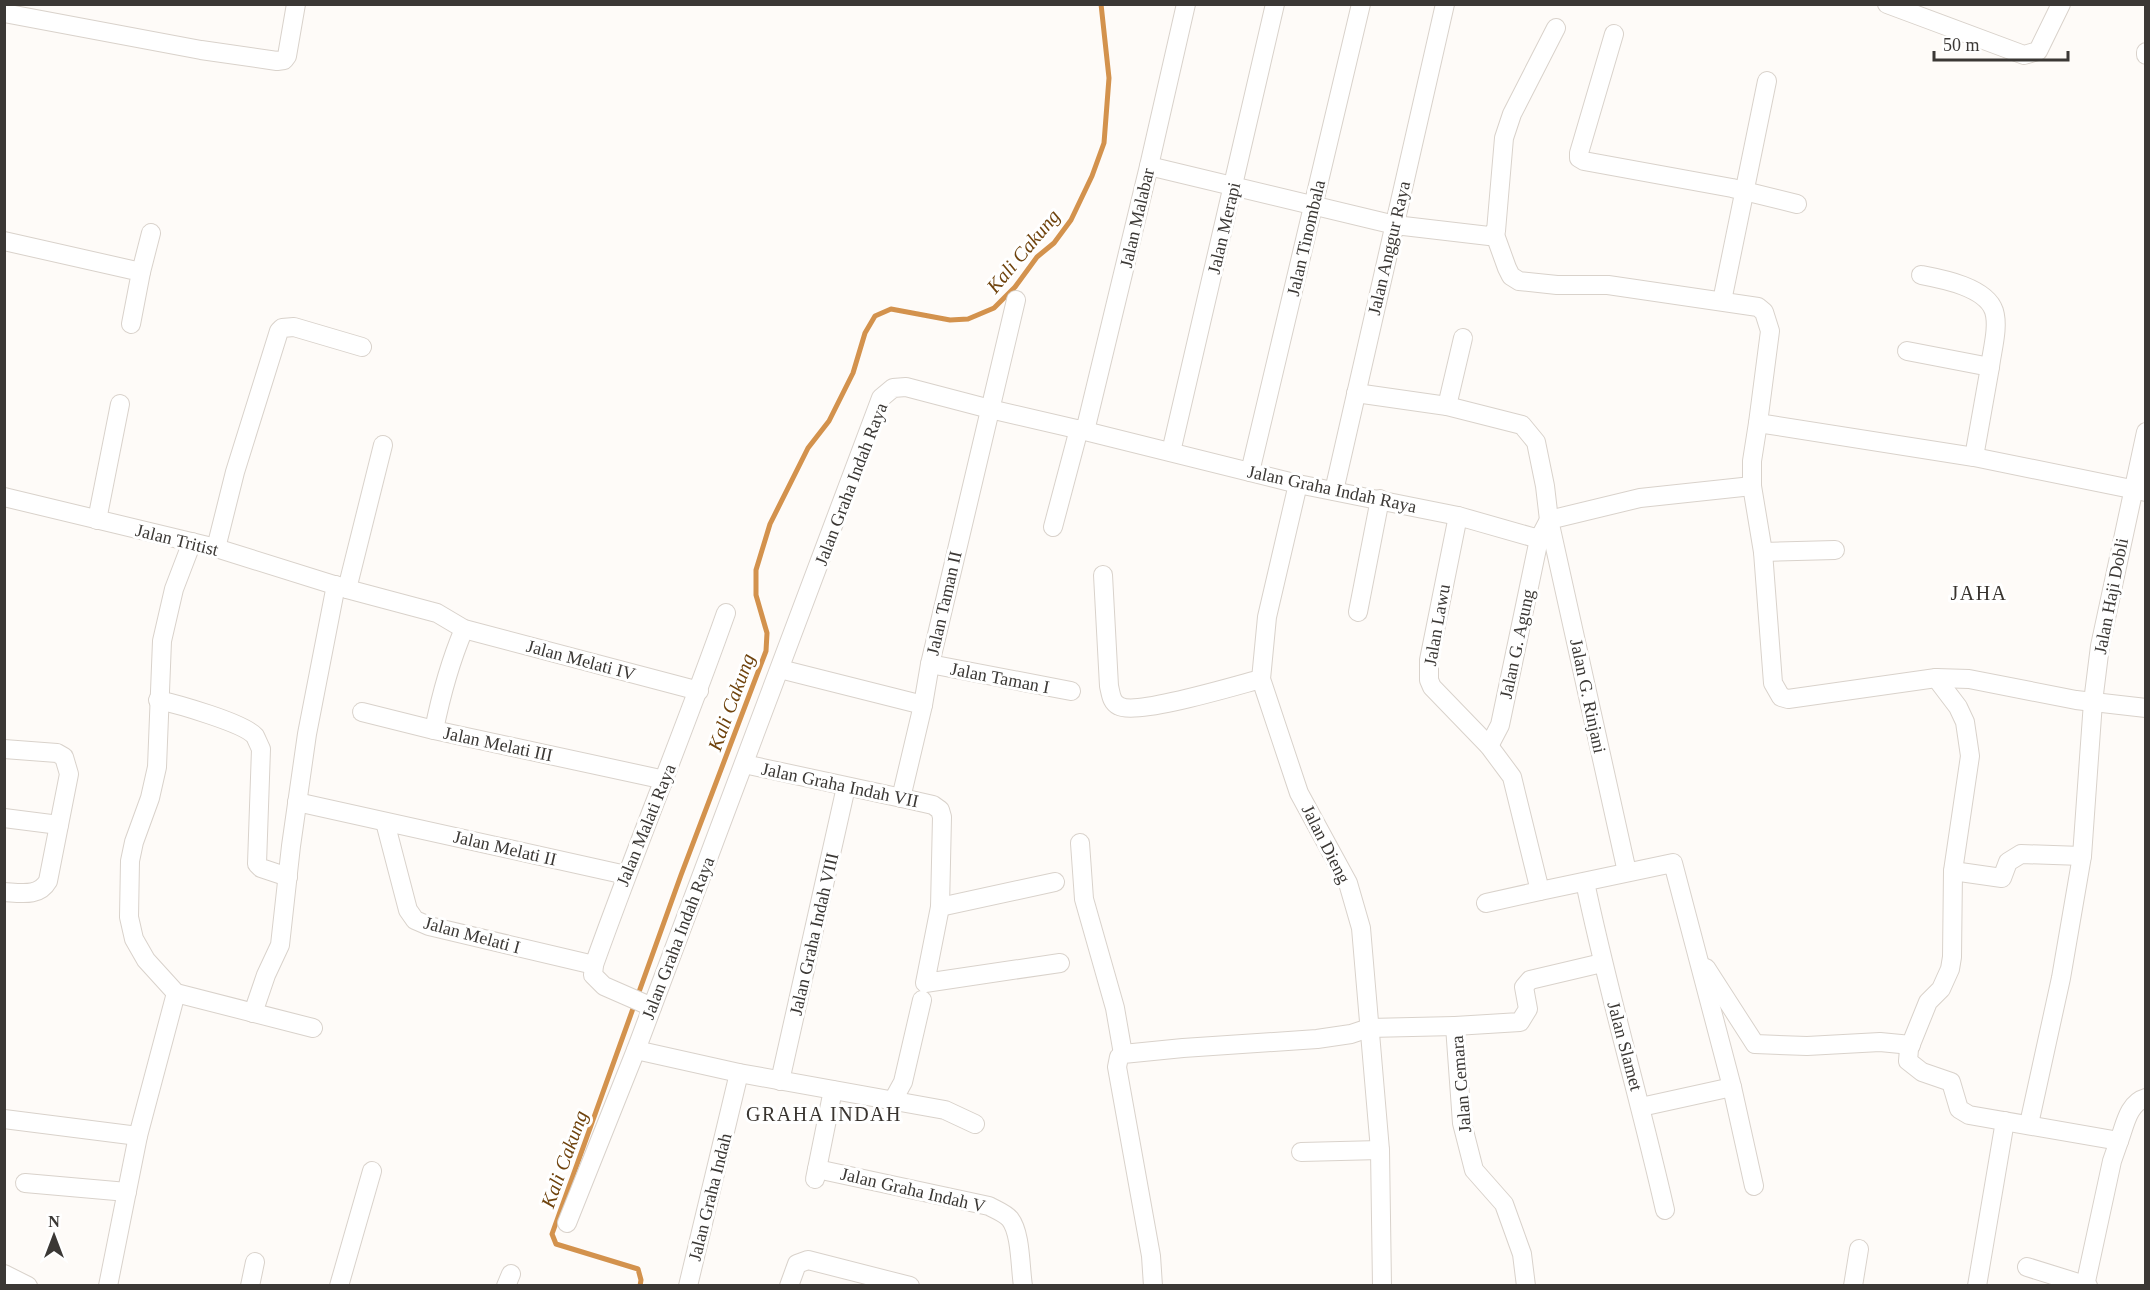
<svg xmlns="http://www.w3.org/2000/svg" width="2150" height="1290" font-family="Georgia,serif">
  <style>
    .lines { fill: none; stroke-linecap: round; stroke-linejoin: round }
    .stream { stroke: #d3924d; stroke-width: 5 }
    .minor-casing { stroke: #d9d2cb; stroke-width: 20 }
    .minor { stroke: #fff; stroke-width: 18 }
    .labels { text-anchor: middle; stroke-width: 6; stroke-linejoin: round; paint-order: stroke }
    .street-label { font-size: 18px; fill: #3b3835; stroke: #fff }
    .water-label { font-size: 20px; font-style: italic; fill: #6f430d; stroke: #fff }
    .neighbourhood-label { font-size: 20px; letter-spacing: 1.5px; fill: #39342f; stroke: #fff }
  </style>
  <rect width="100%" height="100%" fill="#fefbf8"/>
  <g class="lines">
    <!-- stream -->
    <path class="stream" d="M 640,1286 L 641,1280 L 638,1269 L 556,1244 L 552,1234 L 681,875 L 766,651 L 767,633 L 756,595 L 756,570 L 770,524 L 808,448 L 829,421 L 853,373 L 865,333 L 875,316 L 891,309 L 950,320 L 968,319 L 994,308 L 1015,287 L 1037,257 L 1054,243 L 1071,220 L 1092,176 L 1104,143 L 1109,78 L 1101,4"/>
    <defs>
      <g id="minor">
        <path d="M 1887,4 L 2024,55 L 2038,51 L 2061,4"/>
        <path d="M 4,13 L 201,50 L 277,61 L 284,60 L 287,56 L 296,4"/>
        <path d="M 1614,34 L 1579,153 L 1579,158 L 1584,161 L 1732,188 L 1797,204"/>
        <path d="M 2146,52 L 2146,55"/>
        <path d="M 1149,166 L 1395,225 L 1489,236 L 1496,231 L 1504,138 L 1512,114 L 1556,28"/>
        <path d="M 1494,232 L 1507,268 L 1511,276 L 1519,281 L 1557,285 L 1608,285 L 1758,307 L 1764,312 L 1770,331 L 1758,423 L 1974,457 L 2146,492"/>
        <path d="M 4,241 L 141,272 L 131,324"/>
        <path d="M 141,272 L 151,233"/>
        <path d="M 1921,275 C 1942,279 1986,287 1994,311 C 1999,327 1992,350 1990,367"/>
        <path d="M 1722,301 L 1767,81"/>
        <path d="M 1907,351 L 1990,367 L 1974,457"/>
        <path d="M 1356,393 L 1447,406 L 1522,425 L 1536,442 L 1545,486 L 1549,520 L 1627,872"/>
        <path d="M 1447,406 L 1463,338"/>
        <path d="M 1758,423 L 1752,461 L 1752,486 L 1763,552 L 1773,683 L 1781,697 L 1788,699 L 1936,678 L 1969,679 L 2076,700 L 2146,708"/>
        <path d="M 1085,431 L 1149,166 L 1186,4"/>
        <path d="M 1171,452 L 1275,4"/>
        <path d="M 1250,472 L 1361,4"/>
        <path d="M 1298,484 L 1267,617 L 1261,679 L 1299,793 L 1348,883 L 1361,928 L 1380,1150 L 1382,1286"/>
        <path d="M 1334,491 L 1445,4"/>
        <path d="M 4,497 L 216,548 L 347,589 L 437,613 L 464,629 L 699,691"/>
        <path d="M 1458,516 L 1429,660 L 1429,680 L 1432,687 L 1489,746 L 1512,777 L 1540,891 L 1673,863 L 1732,1087 L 1754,1186"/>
        <path d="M 97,520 L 120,404"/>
        <path d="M 1549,520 L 1640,498 L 1752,486"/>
        <path d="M 1053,527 L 1079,429"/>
        <path d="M 192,542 L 174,589 L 162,641 L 157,767 L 150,798 L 134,842 L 130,861 L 129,917 L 134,939 L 146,960 L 176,993 L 313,1028"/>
        <path d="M 216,548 L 235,472 L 279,331 L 282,328 L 294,327 L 362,347"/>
        <path d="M 1763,552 L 1835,550"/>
        <path d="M 1103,575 L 1109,686 C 1111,694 1111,702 1119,706 C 1136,716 1238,685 1261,679"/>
        <path d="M 347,589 L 383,445"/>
        <path d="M 1358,612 L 1380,499"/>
        <path d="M 464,629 C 450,662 441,695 434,730 L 665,780"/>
        <path d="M 930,664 L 1071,691"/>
        <path d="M 780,669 L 923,705"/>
        <path d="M 1936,678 L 1958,707 L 1965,722 L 1970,756 L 1953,871 L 1952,957 L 1950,969 L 1941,989 L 1928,1002 L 1909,1049 L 1908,1061 L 1922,1072 L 1951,1082 L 1959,1109 L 1969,1115 L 2119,1141 L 2112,1161 L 2085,1286"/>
        <path d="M 158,700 C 177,704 244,723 255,736 C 257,740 259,745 261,749 L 257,864 L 261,868 L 288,877"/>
        <path d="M 362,712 L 434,730"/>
        <path d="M 1489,746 L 1500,725 L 1539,539"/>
        <path d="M 4,749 L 57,753 L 64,757 L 69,774 L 48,881 C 39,897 21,893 4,892"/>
        <path d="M 744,764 L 911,800 L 933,805 L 940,810 L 942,817 L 940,907 L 925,983 L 1060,963"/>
        <path d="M 901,798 L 923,705 L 930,664 L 1016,300"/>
        <path d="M 297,802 L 626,875"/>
        <path d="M 4,818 L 59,825"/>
        <path d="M 385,822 L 408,910 L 415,920 L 429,926 L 594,965"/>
        <path d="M 1080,843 L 1084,899 L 1115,1008 L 1123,1054"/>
        <path d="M 1953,871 L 2002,878 L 2008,862 L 2021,854 L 2082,856"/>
        <path d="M 1585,882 C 1608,992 1640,1100 1665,1210"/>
        <path d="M 1486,903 L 1540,891"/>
        <path d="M 940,907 L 1055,882"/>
        <path d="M 1706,968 L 1755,1044 L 1807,1046 L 1880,1042 L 1911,1045"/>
        <path d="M 652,1007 L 604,986 L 593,975 L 594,965 C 636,847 684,732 726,613"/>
        <path d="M 253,1013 L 266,975 L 280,945 L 291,846 L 307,734 L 336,585"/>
        <path d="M 1455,1026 L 1520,1022 L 1528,1009 L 1524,987 L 1530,980 L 1602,963"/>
        <path d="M 636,1050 L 739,1073 L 945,1110 L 975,1124"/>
        <path d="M 780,1081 L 846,787"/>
        <path d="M 892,1102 L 903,1082 L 922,1000"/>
        <path d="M 1641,1107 L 1732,1087"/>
        <path d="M 4,1119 L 138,1136"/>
        <path d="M 2029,1124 L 2061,978 L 2082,856 L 2093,702 L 2100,646 L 2146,432"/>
        <path d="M 2119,1141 C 2125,1125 2128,1103 2146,1098"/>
        <path d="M 1301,1152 L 1380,1150"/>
        <path d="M 817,1169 L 989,1206 C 996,1210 1005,1213 1010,1219 C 1021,1233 1020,1267 1023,1286"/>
        <path d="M 815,1179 L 833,1090"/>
        <path d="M 25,1183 L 127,1192"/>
        <path d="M 567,1223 L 636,1050 L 881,398 L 893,388 L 906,387 L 990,409 L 1085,431 L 1298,484 L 1458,516 L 1539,539 L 1549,520"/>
        <path d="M 2027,1267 L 2088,1286"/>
        <path d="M 4,1274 L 28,1286"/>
        <path d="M 108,1286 L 138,1136 L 176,993"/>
        <path d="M 250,1286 L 255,1262"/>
        <path d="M 339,1286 L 372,1171"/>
        <path d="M 506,1286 L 511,1274"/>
        <path d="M 688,1286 L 739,1073"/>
        <path d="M 789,1286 L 797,1264 L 808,1260 L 910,1286"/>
        <path d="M 1153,1286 L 1151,1256 L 1117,1067 L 1119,1057 L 1123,1054 L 1183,1048 L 1317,1039 L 1351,1034 L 1369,1028 L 1455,1026 L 1462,1123 L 1474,1170 L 1504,1204 L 1522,1254 L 1526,1286"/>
        <path d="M 1853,1286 L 1859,1249"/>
        <path d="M 1977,1286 L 2005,1121"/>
      </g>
    </defs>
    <!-- minor casing -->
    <use href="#minor" class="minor-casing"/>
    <!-- minor -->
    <use href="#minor" class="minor"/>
  </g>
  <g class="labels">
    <!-- street labels -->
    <g class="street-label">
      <text transform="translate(1137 218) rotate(-77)" y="6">Jalan Malabar</text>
      <text transform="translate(1224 228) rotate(-77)" y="6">Jalan Merapi</text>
      <text transform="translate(1306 238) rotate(-77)" y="6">Jalan Tinombala</text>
      <text transform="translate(1389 248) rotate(-77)" y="6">Jalan Anggur Raya</text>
      <text transform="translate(851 484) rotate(-69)" y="6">Jalan Graha Indah Raya</text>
      <text transform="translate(1332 489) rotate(12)" y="6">Jalan Graha Indah Raya</text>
      <text transform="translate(177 540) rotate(14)" y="6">Jalan Tritist</text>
      <text transform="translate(2111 596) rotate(-79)" y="6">Jalan Haji Dobli</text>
      <text transform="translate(944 603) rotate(-77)" y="6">Jalan Taman II</text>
      <text transform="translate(1437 625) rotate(-80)" y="6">Jalan Lawu</text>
      <text transform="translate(1517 644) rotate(-78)" y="6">Jalan G. Agung</text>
      <text transform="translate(581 660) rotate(15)" y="6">Jalan Melati IV</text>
      <text transform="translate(1000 678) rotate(11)" y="6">Jalan Taman I</text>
      <text transform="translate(1588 696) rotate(78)" y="6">Jalan G. Rinjani</text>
      <text transform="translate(498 744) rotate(12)" y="6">Jalan Melati III</text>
      <text transform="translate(840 785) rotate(12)" y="6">Jalan Graha Indah VII</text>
      <text transform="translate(646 825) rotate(-68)" y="6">Jalan Malati Raya</text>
      <text transform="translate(1326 844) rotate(63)" y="6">Jalan Dieng</text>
      <text transform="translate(505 848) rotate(13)" y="6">Jalan Melati II</text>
      <text transform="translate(814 934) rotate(-77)" y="6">Jalan Graha Indah VIII</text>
      <text transform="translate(472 935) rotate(15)" y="6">Jalan Melati I</text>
      <text transform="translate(678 938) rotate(-69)" y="6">Jalan Graha Indah Raya</text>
      <text transform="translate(1625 1046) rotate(75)" y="6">Jalan Slamet</text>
      <text transform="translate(1461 1084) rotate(-95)" y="6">Jalan Cemara</text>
      <text transform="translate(913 1190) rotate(13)" y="6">Jalan Graha Indah V</text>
      <text transform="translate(710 1197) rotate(-76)" y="6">Jalan Graha Indah</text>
    </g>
    <!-- water labels -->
    <g class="water-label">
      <text transform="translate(1023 251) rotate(-50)" y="7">Kali Cakung</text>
      <text transform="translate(731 702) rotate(-70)" y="7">Kali Cakung</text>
      <text transform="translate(564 1159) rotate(-70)" y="7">Kali Cakung</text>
    </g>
    <!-- neighbourhood labels -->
    <g class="neighbourhood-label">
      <text x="1979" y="600">JAHA</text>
      <text x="824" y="1121">GRAHA INDAH</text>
    </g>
  </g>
  <!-- border -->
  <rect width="2150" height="1290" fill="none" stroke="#3b3835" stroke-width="12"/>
  <!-- north arrow -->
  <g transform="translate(54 1236)" stroke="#ffffff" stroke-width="4.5" paint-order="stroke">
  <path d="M0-4.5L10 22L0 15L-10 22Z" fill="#3b3835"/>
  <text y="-9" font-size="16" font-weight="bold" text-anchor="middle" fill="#3b3835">N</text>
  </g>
  <!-- scale -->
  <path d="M1934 51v9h134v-9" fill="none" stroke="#3b3835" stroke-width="3"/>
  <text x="1943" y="51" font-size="18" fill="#3b3835" stroke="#ffffff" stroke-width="4.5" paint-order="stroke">50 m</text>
</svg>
